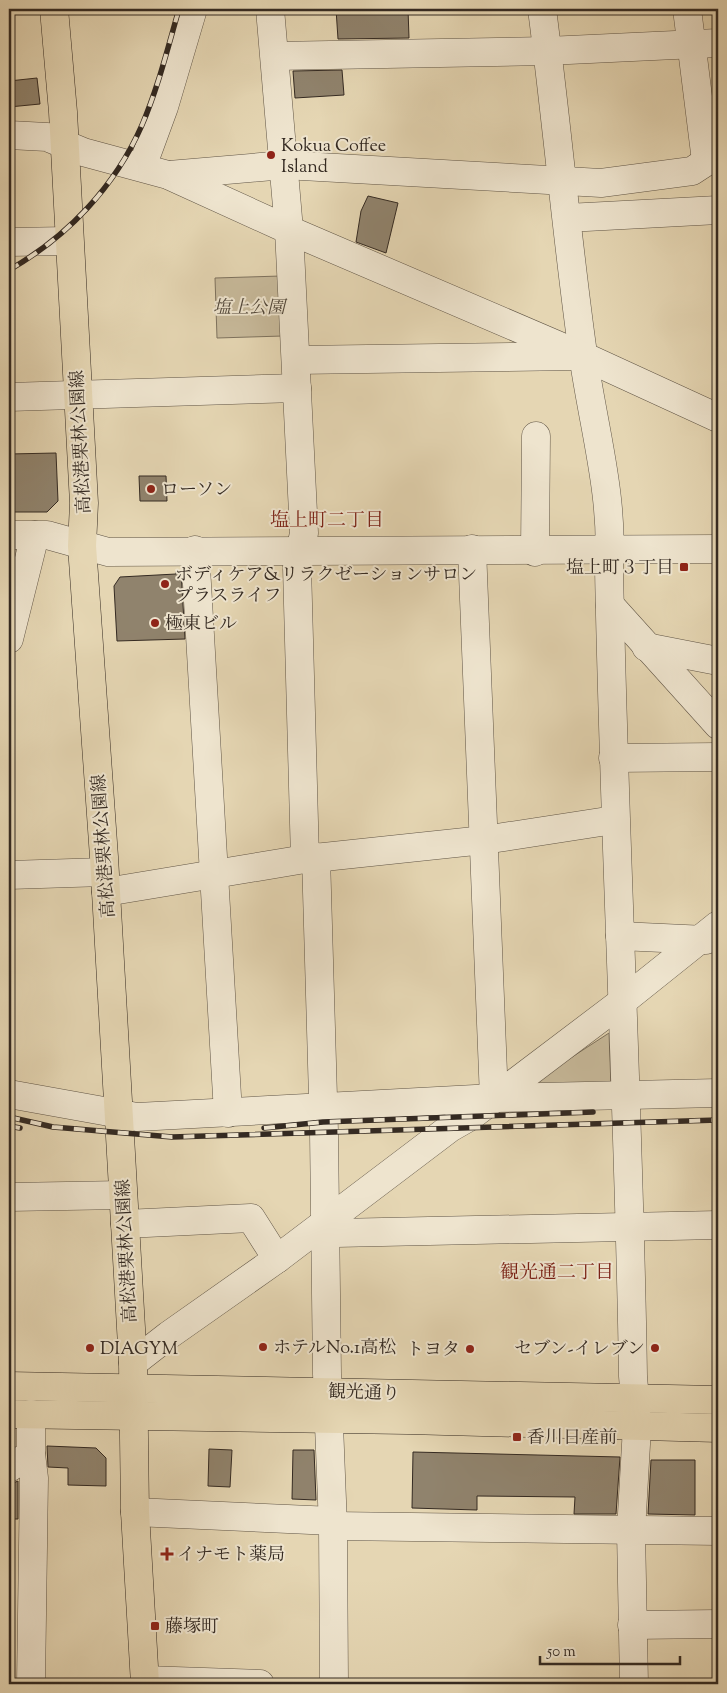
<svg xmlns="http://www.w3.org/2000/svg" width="727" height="1693" font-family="'Sorts Mill Goudy','Noto Serif JP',serif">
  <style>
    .green { fill: #c7b99a; stroke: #7e725e }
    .building { fill: #90836d; stroke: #342a22 }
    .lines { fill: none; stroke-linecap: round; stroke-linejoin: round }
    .minor-casing { stroke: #605546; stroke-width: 29 }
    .major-casing { stroke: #342a22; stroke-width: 29 }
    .minor { stroke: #eee4ce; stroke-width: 28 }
    .major { stroke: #e5d6b3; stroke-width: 28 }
    .rail-casing { stroke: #342a22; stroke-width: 5.5 }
    .rail { stroke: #eee4ce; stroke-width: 4; stroke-dasharray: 11; stroke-linecap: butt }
    .poi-dot { fill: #8f2418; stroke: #eee4ce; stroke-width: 2 }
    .labels { text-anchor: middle; stroke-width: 4; stroke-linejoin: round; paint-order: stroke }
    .poi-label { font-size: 18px; fill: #342a22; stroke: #eee4ce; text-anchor: start }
    .park-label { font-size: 18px; font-style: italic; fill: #51473a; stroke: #eee4ce }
    .street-label { font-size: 18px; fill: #342a22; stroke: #eee4ce }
    .neighbourhood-label { font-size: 19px; fill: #7a1f14; stroke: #eee4ce }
  </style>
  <rect width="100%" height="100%" fill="#e5d6b3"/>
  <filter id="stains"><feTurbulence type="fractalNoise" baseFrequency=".004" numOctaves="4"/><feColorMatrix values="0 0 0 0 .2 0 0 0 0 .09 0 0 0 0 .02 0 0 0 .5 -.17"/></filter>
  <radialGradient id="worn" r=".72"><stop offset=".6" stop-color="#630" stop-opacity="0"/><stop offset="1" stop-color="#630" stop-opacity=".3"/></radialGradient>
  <!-- green -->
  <g class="green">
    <path d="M 281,276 L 283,336 L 217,338 L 215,278 Z"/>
    <path d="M 609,1033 L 611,1087 L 529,1085 Z"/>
  </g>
  <!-- building -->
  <g class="building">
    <path d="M 336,9 L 408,9 L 409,38 L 338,39 Z"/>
    <path d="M 342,70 L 344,95 L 295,98 L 293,71 Z"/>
    <path d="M 37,78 L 40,104 L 9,107 L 9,81 Z"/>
    <path d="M 368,196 L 398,203 L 386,253 L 356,242 L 361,211 Z"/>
    <path d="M 56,453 L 58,501 L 47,512 L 9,512 L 9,454 Z"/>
    <path d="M 139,476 L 166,476 L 167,501 L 140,501 Z"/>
    <path d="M 176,571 L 181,571 L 185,639 L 117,641 L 114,586 L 120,577 L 176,574 Z"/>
    <path d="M 47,1446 L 96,1448 L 106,1458 L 106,1486 L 68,1485 L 68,1468 L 48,1467 Z"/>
    <path d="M 209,1449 L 232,1450 L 230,1487 L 208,1486 Z"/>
    <path d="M 293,1450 L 314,1450 L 316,1500 L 292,1499 Z"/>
    <path d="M 413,1452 L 620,1457 L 616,1514 L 574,1514 L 575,1497 L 477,1496 L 477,1510 L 412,1508 Z"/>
    <path d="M 651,1460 L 695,1460 L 695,1515 L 648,1514 Z"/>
    <path d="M 18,1481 L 18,1519 L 9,1519 L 9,1485 Z"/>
  </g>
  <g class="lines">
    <defs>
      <g id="minor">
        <path d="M 270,9 L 289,230 L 304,533 L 297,567 L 305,859"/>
        <path d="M 542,9 C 557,124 567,240 583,354 C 593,426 614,495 609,568 C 614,837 629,1107 633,1376 L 637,1427 L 631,1531 L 634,1684"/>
        <path d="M 687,9 L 706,161"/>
        <path d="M 275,56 L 547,51 L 718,43"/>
        <path d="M 9,135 L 47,137 L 83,152 L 168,175 L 289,230 L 583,356 L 718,418"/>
        <path d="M 142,167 L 164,107 L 193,9"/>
        <path d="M 169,175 L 284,165 L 601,183 L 692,171 L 718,154"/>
        <path d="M 567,218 L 718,210"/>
        <path d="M 9,242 L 68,241"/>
        <path d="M 296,360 L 574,356"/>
        <path d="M 9,397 L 297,388"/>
        <path d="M 9,535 L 47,535 L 108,552 L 718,549"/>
        <path d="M 472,549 L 494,1098"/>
        <path d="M 195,550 L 228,1113"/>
        <path d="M 535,552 L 536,436"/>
        <path d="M 610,605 L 718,725"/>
        <path d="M 9,639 L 35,535"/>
        <path d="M 646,647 L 718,661"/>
        <path d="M 613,758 L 718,757"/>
        <path d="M 316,857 L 324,1132 L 327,1374 L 333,1526 L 334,1684"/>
        <path d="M 9,875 L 104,872"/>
        <path d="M 106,892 L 305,859 L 484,840 L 614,820"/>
        <path d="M 620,936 L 706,940"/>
        <path d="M 9,1094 L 137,1117 L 494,1098 L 718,1093"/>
        <path d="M 9,1197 L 123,1195"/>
        <path d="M 325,1223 L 336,1233 L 718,1225"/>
        <path d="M 125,1224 L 251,1218 L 277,1259"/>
        <path d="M 133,1363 L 169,1335 L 277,1259 L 450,1128 L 471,1116 L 623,1001 L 718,925"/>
        <path d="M 9,1468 L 31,1454 L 31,1414"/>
        <path d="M 135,1512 L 333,1521"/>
        <path d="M 333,1526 L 718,1531"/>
        <path d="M 632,1625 L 718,1624"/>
        <path d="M 145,1680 L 260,1684"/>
        <path d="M 31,1684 L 34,1478 L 31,1454"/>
      </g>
      <g id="major">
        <path d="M 54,9 L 63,112 L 84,503 L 82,546 L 104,857 L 133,1363 L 135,1512 L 145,1684"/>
        <path d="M 9,1386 L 718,1400"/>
        <path d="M 9,1414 L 407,1420 L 718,1428"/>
      </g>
    </defs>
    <!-- minor casing -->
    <use href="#minor" class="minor-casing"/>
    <!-- major casing -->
    <use href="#major" class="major-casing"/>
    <!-- minor -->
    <use href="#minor" class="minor"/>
    <!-- major -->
    <use href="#major" class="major"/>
    <defs>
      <g id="rail">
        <path d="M 9,270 C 67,237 115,187 142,125 C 158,88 168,47 179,9"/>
        <path d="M 9,1117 L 53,1127 L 172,1137 L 718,1120"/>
        <path d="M 9,1126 L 20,1128"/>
        <path d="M 264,1128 L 323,1122 L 593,1112"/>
      </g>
    </defs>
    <!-- rail casing -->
    <use href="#rail" class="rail-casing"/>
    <!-- rail -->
    <use href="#rail" class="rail"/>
  </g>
  <!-- markers -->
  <g class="poi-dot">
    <circle cx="271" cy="155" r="5"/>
    <circle cx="151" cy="489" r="5"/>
    <rect x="679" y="562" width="10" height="10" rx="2.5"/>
    <circle cx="165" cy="584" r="5"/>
    <circle cx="155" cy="623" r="5"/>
    <circle cx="263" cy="1347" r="5"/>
    <circle cx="90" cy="1348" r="5"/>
    <circle cx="655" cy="1348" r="5"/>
    <circle cx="470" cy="1349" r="5"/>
    <rect x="512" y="1432" width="10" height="10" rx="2.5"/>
    <path d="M164.5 1546.5h5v5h5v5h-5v5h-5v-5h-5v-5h5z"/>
    <rect x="150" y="1621" width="10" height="10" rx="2.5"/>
  </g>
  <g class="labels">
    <!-- poi labels -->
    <g class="poi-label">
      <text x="281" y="151">Kokua Coffee<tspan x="281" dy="21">Island</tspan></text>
      <text x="161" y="495">ローソン</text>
      <text x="674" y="573" text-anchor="end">塩上町３丁目</text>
      <text x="175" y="580">ボディケア&amp;リラクゼーションサロン<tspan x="175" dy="21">プラスライフ</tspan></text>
      <text x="165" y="629">極東ビル</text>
      <text x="273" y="1353">ホテルNo.1高松</text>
      <text x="100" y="1354">DIAGYM</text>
      <text x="645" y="1354" text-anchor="end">セブン-イレブン</text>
      <text x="460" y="1355" text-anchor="end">トヨタ</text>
      <text x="527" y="1443">香川日産前</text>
      <text x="177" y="1560">イナモト薬局</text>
      <text x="165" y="1632">藤塚町</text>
    </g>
    <!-- park labels -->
    <g class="park-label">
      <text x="249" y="313">塩上公園</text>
    </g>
    <!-- street labels -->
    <g class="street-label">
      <text transform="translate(80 442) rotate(-93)" y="6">高松港栗林公園線</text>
      <text transform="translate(103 846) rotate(-94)" y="6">高松港栗林公園線</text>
      <text transform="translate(126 1251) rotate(-93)" y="6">高松港栗林公園線</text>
      <text transform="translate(364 1392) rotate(2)" y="6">観光通り</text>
    </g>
    <!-- neighbourhood labels -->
    <g class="neighbourhood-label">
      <text x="327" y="526">塩上町二丁目</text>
      <text x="557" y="1278">観光通二丁目</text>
    </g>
  </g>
  <!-- margin -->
  <rect width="727" height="1693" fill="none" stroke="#e5d6b3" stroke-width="30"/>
  <rect x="10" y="10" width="707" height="1673" fill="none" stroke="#342a22" stroke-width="2.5"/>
  <rect x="15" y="15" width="697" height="1663" fill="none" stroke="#342a22"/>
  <!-- scale -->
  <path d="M540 1656v8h140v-8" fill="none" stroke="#342a22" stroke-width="2.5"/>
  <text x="547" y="1656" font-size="15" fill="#342a22" stroke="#eee4ce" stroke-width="4" paint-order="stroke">50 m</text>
  <rect width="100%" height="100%" filter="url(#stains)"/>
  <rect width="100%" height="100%" fill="url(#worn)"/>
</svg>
